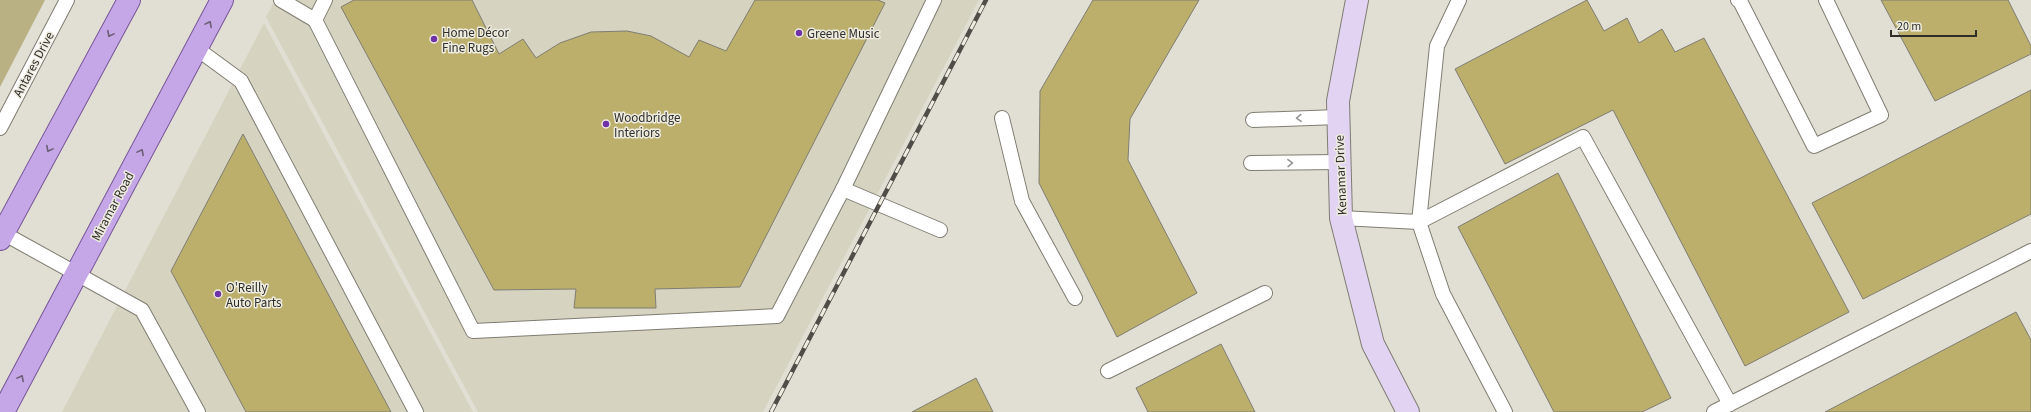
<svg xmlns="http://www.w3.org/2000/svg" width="2031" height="412" font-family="'Source Sans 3',sans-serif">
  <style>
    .built { fill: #d6d3c0 }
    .green { fill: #b9b184 }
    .building { fill: #bcaf6c; stroke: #7f7d73 }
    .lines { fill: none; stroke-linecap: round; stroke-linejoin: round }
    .lane-casing { stroke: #7f7d72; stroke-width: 16 }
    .secondary-casing { stroke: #7f7d72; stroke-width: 24 }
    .primary-casing { stroke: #785699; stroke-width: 24 }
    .lane { stroke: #fff; stroke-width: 14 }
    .secondary { stroke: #e2d3f3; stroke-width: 22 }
    .primary { stroke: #c5a6e6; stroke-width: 22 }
    .rail-casing { stroke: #4e4d47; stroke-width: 4.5 }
    .rail { stroke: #eeece0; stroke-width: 3; stroke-dasharray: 9; stroke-linecap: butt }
    .oneway { stroke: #6b5e75 }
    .oneway2 { stroke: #979694 }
    .poi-dot { fill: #7032a7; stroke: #eeece0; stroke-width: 1.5 }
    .labels { text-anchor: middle; stroke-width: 3; stroke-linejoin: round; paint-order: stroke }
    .poi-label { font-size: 13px; fill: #2f2e29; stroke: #eeece0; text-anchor: start }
    .street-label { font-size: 13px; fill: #2f2e29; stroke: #eeece0 }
  </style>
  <rect width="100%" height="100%" fill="#e1dfd3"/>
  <!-- built -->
  <g class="built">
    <path d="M 275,0 L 979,0 L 763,412 L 478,412 L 266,17 Z"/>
    <path d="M 264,23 L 473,412 L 62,412 Z"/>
  </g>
  <!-- green -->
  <path class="green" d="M 0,0 L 45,0 L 0,87 Z"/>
  <!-- building -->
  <g class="building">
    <path d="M 354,0 L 472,0 L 499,54 L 523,39 L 536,58 L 560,43 L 591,32 L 627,31 L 651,36 L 689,57 L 699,40 L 726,51 L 755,0 L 878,0 L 885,3 L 740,287 L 655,289 L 656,308 L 574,308 L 576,289 L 494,290 L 341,7 Z"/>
    <path d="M 1093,0 L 1199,0 L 1130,119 L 1128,160 L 1197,293 L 1117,337 L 1039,183 L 1040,91 Z"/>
    <path d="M 1587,0 L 1604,31 L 1627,18 L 1639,43 L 1662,29 L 1675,52 L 1704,38 L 1849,312 L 1745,366 L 1613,110 L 1505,164 L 1455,69 Z"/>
    <path d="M 1881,0 L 2008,0 L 2031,46 L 2031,54 L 1935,101 Z"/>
    <path d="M 2031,90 L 2031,214 L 1863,299 L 1812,203 Z"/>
    <path d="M 243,134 L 391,412 L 246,412 L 171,271 Z"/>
    <path d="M 1558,173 L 1671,398 L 1642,412 L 1554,412 L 1458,227 Z"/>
    <path d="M 2016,312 L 2031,340 L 2031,412 L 1825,412 Z"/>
    <path d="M 1221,344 L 1255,412 L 1148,412 L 1136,388 Z"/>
    <path d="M 976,378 L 993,412 L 912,412 Z"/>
  </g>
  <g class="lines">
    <defs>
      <g id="lane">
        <path d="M 281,0 L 315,20"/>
        <path d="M 325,0 L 315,20 L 473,331 L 777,316 L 843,189 L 934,0"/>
        <path d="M 1459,0 L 1437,46 L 1419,222 L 1443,294 L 1505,412"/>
        <path d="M 1738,0 L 1740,1 L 1814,146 L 1881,115 L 1826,0"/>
        <path d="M 196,48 L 241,81 L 416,412"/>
        <path d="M 1002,118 L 1022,201 L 1075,298"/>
        <path d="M 1253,120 L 1338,117"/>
        <path d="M 0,128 L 67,0"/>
        <path d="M 1251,163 L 1339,162"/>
        <path d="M 843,189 L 940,230"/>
        <path d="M 1341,218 L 1419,222 L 1583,137 L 1730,404"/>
        <path d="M 3,233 L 142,310 L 198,412"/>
        <path d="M 1108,371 L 1265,293"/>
        <path d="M 1714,412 L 2031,251"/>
      </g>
      <path id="secondary" d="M 1357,0 L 1338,101 L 1341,218 L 1373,344 L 1408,412"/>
      <g id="primary">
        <path d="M 0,239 L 129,0"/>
        <path d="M 3,412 L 222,0"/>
      </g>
    </defs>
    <!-- lane casing -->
    <use href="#lane" class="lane-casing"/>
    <!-- secondary casing -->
    <use href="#secondary" class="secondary-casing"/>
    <!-- primary casing -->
    <use href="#primary" class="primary-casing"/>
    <!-- lane -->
    <use href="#lane" class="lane"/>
    <!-- secondary -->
    <use href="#secondary" class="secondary"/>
    <!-- primary -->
    <use href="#primary" class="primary"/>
    <defs>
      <path id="rail" d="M 771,412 L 986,0"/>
    </defs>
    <!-- rail casing -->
    <use href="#rail" class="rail-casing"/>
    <!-- rail -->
    <use href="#rail" class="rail"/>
  </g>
  <!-- one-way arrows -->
  <defs><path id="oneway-chevron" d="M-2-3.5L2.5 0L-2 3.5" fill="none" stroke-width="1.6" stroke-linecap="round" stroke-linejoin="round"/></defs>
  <g class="oneway">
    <use href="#oneway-chevron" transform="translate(209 24) rotate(-62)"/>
    <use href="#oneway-chevron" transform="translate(110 34) rotate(118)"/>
    <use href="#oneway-chevron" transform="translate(49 149) rotate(118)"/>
    <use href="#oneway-chevron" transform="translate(141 152) rotate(-62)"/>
    <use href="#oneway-chevron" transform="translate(21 378) rotate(-62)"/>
  </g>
  <g class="oneway2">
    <use href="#oneway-chevron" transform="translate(1299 118) rotate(178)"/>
    <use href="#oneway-chevron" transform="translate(1290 163) rotate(-1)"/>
  </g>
  <!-- markers -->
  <g class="poi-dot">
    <circle cx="799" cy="33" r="4"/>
    <circle cx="434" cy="39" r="4"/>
    <circle cx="606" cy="124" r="4"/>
    <circle cx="218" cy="294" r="4"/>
  </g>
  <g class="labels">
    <!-- poi labels -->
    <g class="poi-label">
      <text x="442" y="37">Home Décor<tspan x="442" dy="15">Fine Rugs</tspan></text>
      <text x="807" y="38">Greene Music</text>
      <text x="614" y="122">Woodbridge<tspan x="614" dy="15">Interiors</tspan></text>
      <text x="226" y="292">O'Reilly<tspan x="226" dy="15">Auto Parts</tspan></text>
    </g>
    <!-- street labels -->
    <g class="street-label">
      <text transform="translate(33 64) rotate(-62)" y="5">Antares Drive</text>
      <text transform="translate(1340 175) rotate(-92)" y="5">Kenamar Drive</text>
      <text transform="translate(112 206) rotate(-62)" y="5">Miramar Road</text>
    </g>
  </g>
  <!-- scale -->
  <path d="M1891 30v6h85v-6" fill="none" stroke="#2f2e29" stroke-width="2"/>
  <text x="1897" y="30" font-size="12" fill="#2f2e29" stroke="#eeece0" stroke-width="3" paint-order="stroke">20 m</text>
</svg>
